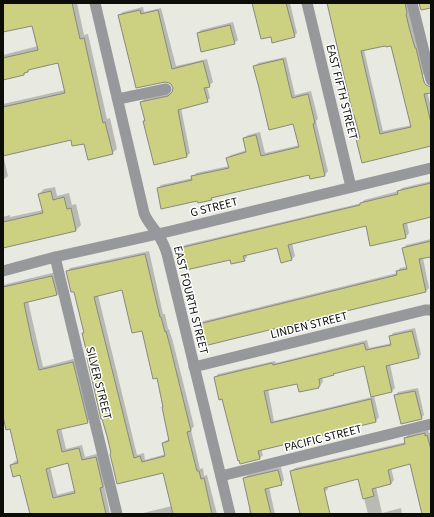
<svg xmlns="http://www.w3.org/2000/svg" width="434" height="517" font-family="'Source Sans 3',sans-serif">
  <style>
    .shadow { fill: #0003; fill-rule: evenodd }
    .building { fill: #cbd180; stroke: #888981; fill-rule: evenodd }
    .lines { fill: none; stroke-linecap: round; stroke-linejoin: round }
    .minor { stroke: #97989b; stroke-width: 11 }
    .tertiary { stroke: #97989b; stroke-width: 11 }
    .labels { text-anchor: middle; stroke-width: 3; stroke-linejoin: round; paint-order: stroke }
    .street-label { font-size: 12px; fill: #0c0c09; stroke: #fff }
  </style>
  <rect width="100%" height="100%" fill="#e8e9e0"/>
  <!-- shadow -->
  <g class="shadow">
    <path d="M 3,3 L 77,3 L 84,35 L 88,34 L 107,119 L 110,118 L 117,149 L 112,153 L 85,143 L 71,139 L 3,154 L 8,176 L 3,180 L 3,104 L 65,90 L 58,62 L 30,69 L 24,74 L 3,80 L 3,55 L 38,46 L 33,25 L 3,31 Z"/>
    <path d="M 253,3 L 290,3 L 297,33 L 294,36 L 272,36 Z"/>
    <path d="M 328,3 L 409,3 L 426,73 L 423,75 L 431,107 L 431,145 L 357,140 L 361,136 ZM 386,44 L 392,45 L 412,125 L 383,131 L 364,50 Z"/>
    <path d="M 143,7 L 144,12 L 161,8 L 176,66 L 207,59 L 213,82 L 209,86 L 207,86 L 210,98 L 207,101 L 181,108 L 190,153 L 187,156 L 154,164 L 144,121 L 145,120 L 141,102 L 144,99 L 172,93 L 174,87 L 119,15 L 123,12 Z"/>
    <path d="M 233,22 L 238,40 L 234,43 L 198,33 L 201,30 Z"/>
    <path d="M 286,57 L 295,95 L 311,91 L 318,119 L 316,121 L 328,171 L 325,175 L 310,178 L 309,174 L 214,196 L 211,199 L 198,200 L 158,188 L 161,185 L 193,178 L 196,173 L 229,166 L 227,158 L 231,155 L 247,150 L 244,138 L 248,135 L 260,132 L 265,153 L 300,145 L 294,123 L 254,67 L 258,63 Z"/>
    <path d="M 431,181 L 431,216 L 407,222 L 409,233 L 406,237 L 371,245 L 366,225 L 292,243 L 295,256 L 292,259 L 278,247 L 247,254 L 247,257 L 244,260 L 231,259 L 182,248 L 185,245 L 362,203 L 364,200 L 399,191 L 402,188 Z"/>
    <path d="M 55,187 L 57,196 L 69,193 L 72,205 L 76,204 L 81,225 L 76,230 L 3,247 L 3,217 L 10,215 L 10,217 L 43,210 L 39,194 L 44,189 Z"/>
    <path d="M 431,239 L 431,256 L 423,258 L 429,288 L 426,291 L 200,324 L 204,321 L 397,273 L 397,271 L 400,268 L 407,267 L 403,249 L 406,245 Z"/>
    <path d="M 149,251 L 163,314 L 165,314 L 168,329 L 169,329 L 173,342 L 194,426 L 191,430 L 200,469 L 203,468 L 204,476 L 207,475 L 217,514 L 139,514 L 172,506 L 164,471 L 112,453 L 83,334 L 84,332 L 75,290 L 67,272 L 70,268 ZM 123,289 L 142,330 L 158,377 L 164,406 L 170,439 L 167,440 L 163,443 L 166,454 L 145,460 L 144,453 L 137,455 L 98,295 Z"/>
    <path d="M 56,272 L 60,291 L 57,295 L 28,301 L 43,367 L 77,358 L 91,418 L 87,422 L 61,428 L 66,449 L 82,445 L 85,457 L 100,453 L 107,482 L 104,485 L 110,514 L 31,514 L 21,474 L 11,465 L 15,461 L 18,460 L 10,427 L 3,412 L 3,285 ZM 69,462 L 76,490 L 57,495 L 50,467 Z"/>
    <path d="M 415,328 L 421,354 L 418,358 L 390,364 L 395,388 L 392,391 L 374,396 L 379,417 L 376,421 L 261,449 L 263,455 L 260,458 L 223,398 L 215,378 L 218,374 L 275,361 L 276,363 L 367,340 L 369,348 L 392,343 L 390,337 L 393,333 ZM 365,365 L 372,397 L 274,421 L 268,389 L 298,382 L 318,387 L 323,382 L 322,377 L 333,374 L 335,372 Z"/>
    <path d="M 418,388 L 424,415 L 421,418 L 395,396 L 398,392 Z"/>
    <path d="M 428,430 L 429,433 L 431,433 L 431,514 L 422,514 L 410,463 L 391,468 L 394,480 L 391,484 L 376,487 L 382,513 L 401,508 L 402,514 L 367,514 L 368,514 L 359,478 L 327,486 L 328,489 L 324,493 L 291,471 L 295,468 L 406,442 L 405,438 L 408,435 Z"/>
    <path d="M 281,467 L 284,480 L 281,484 L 269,487 L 275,514 L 250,514 L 249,510 L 251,508 L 244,478 L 248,475 Z"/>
  </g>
  <!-- building -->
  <g class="building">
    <path d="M 3,3 L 72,3 L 80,39 L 84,38 L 103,123 L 105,122 L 113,154 L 88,160 L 84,144 L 72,146 L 71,140 L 3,156 L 3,107 L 65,93 L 58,63 L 28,70 L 28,72 L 24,73 L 24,75 L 3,80 L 3,58 L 38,50 L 32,26 L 3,32 Z"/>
    <path d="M 252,3 L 286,3 L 295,37 L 272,43 L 271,37 L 261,39 Z"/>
    <path d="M 327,3 L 405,3 L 407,13 L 406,14 L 409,27 L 415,48 L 416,48 L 424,82 L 426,85 L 431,87 L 431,93 L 424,94 L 431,123 L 431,146 L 362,163 L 356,139 L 360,138 L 354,115 L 353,115 ZM 385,46 L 386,47 L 391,46 L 411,127 L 380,134 L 361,51 Z"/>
    <path d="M 419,3 L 430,3 L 431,8 L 421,10 Z"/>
    <path d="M 140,10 L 141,14 L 158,10 L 172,69 L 203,61 L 210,87 L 204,88 L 208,102 L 178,110 L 187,157 L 154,165 L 143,121 L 145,121 L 140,102 L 168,96 L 172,92 L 173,88 L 171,84 L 169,83 L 165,82 L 136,88 L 118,15 Z"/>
    <path d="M 230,25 L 235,44 L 201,52 L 197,33 Z"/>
    <path d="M 283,59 L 292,98 L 308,94 L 315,123 L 313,124 L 325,176 L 310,179 L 309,175 L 211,198 L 212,200 L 198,203 L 197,201 L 161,209 L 157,188 L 192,180 L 191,176 L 229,168 L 226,158 L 246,152 L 243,138 L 256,135 L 261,156 L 299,147 L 293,124 L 269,130 L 258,84 L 253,66 Z"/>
    <path d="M 431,183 L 431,217 L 403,224 L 406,238 L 370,246 L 366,226 L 288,245 L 292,260 L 281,263 L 277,248 L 243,256 L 245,261 L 231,264 L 230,260 L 186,270 L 180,248 L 360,205 L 360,203 L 398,194 L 397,191 Z"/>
    <path d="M 51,191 L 53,200 L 64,197 L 67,209 L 71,208 L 76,231 L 3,248 L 3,222 L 43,213 L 38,194 Z"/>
    <path d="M 431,241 L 431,257 L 419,259 L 426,292 L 371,305 L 204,346 L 199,324 L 397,275 L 396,271 L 407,269 L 402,248 Z"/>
    <path d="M 145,254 L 160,317 L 161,317 L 165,332 L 166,331 L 170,346 L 191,431 L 187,432 L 197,471 L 199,471 L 201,479 L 204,478 L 212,514 L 173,514 L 163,473 L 117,484 L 110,454 L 111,453 L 107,436 L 102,419 L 101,419 L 87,358 L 88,358 L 82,333 L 84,333 L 74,292 L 71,292 L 66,271 ZM 122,290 L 132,333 L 142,331 L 153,379 L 157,378 L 163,407 L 162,407 L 169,441 L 162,443 L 165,456 L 142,462 L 140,456 L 134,458 L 94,297 Z"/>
    <path d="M 52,276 L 57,295 L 24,303 L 31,337 L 39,370 L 73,362 L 88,423 L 57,430 L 62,452 L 79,448 L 82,460 L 96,457 L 103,487 L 100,488 L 106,514 L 30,514 L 20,475 L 13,477 L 10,465 L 18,463 L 10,429 L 6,430 L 3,416 L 3,287 ZM 68,463 L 75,493 L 53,498 L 46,469 Z"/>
    <path d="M 412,331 L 419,358 L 386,366 L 392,392 L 371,397 L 364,366 L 333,374 L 334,375 L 319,379 L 320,386 L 318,387 L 319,388 L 299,392 L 297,384 L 264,391 L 271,423 L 371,399 L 376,422 L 258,451 L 260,459 L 240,464 L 239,460 L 238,461 L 222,399 L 219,400 L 214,377 L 272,363 L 273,365 L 364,343 L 366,350 L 391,345 L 389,336 Z"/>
    <path d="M 415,391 L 422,419 L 401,424 L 394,395 Z"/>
    <path d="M 425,433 L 425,436 L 427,435 L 431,450 L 431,514 L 422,514 L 410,464 L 388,470 L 391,484 L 372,489 L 374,496 L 363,499 L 358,479 L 324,488 L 330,514 L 300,514 L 290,471 L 405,444 L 404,438 Z"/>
    <path d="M 278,470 L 282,485 L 265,489 L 271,514 L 251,514 L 243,478 Z"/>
  </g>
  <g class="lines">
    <!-- minor -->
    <g class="minor">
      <path d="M 95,3 L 144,213 C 147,221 152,226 157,233 C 161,239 165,247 167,254 L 230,514"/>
      <path d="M 307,3 L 351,187"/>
      <path d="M 412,3 L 431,80"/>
      <path d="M 118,99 L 166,89"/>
      <path d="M 55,257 L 117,514"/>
      <path d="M 194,367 L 425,310 L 431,310"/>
      <path d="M 221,476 L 431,424"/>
    </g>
    <!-- tertiary -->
    <path class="tertiary" d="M 3,271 L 55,257 L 171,231 L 431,168"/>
  </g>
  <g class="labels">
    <!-- street labels -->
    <g class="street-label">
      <text transform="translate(342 92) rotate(76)" y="4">EAST FIFTH STREET</text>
      <text transform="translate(214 207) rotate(-14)" y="4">G STREET</text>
      <text transform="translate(191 300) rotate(76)" y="4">EAST FOURTH STREET</text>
      <text transform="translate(309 325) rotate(-14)" y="4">LINDEN STREET</text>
      <text transform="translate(99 383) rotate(76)" y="4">SILVER STREET</text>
      <text transform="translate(323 438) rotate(-14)" y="4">PACIFIC STREET</text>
    </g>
  </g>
  <!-- border -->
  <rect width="434" height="517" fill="none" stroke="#0c0c09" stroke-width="8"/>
</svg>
